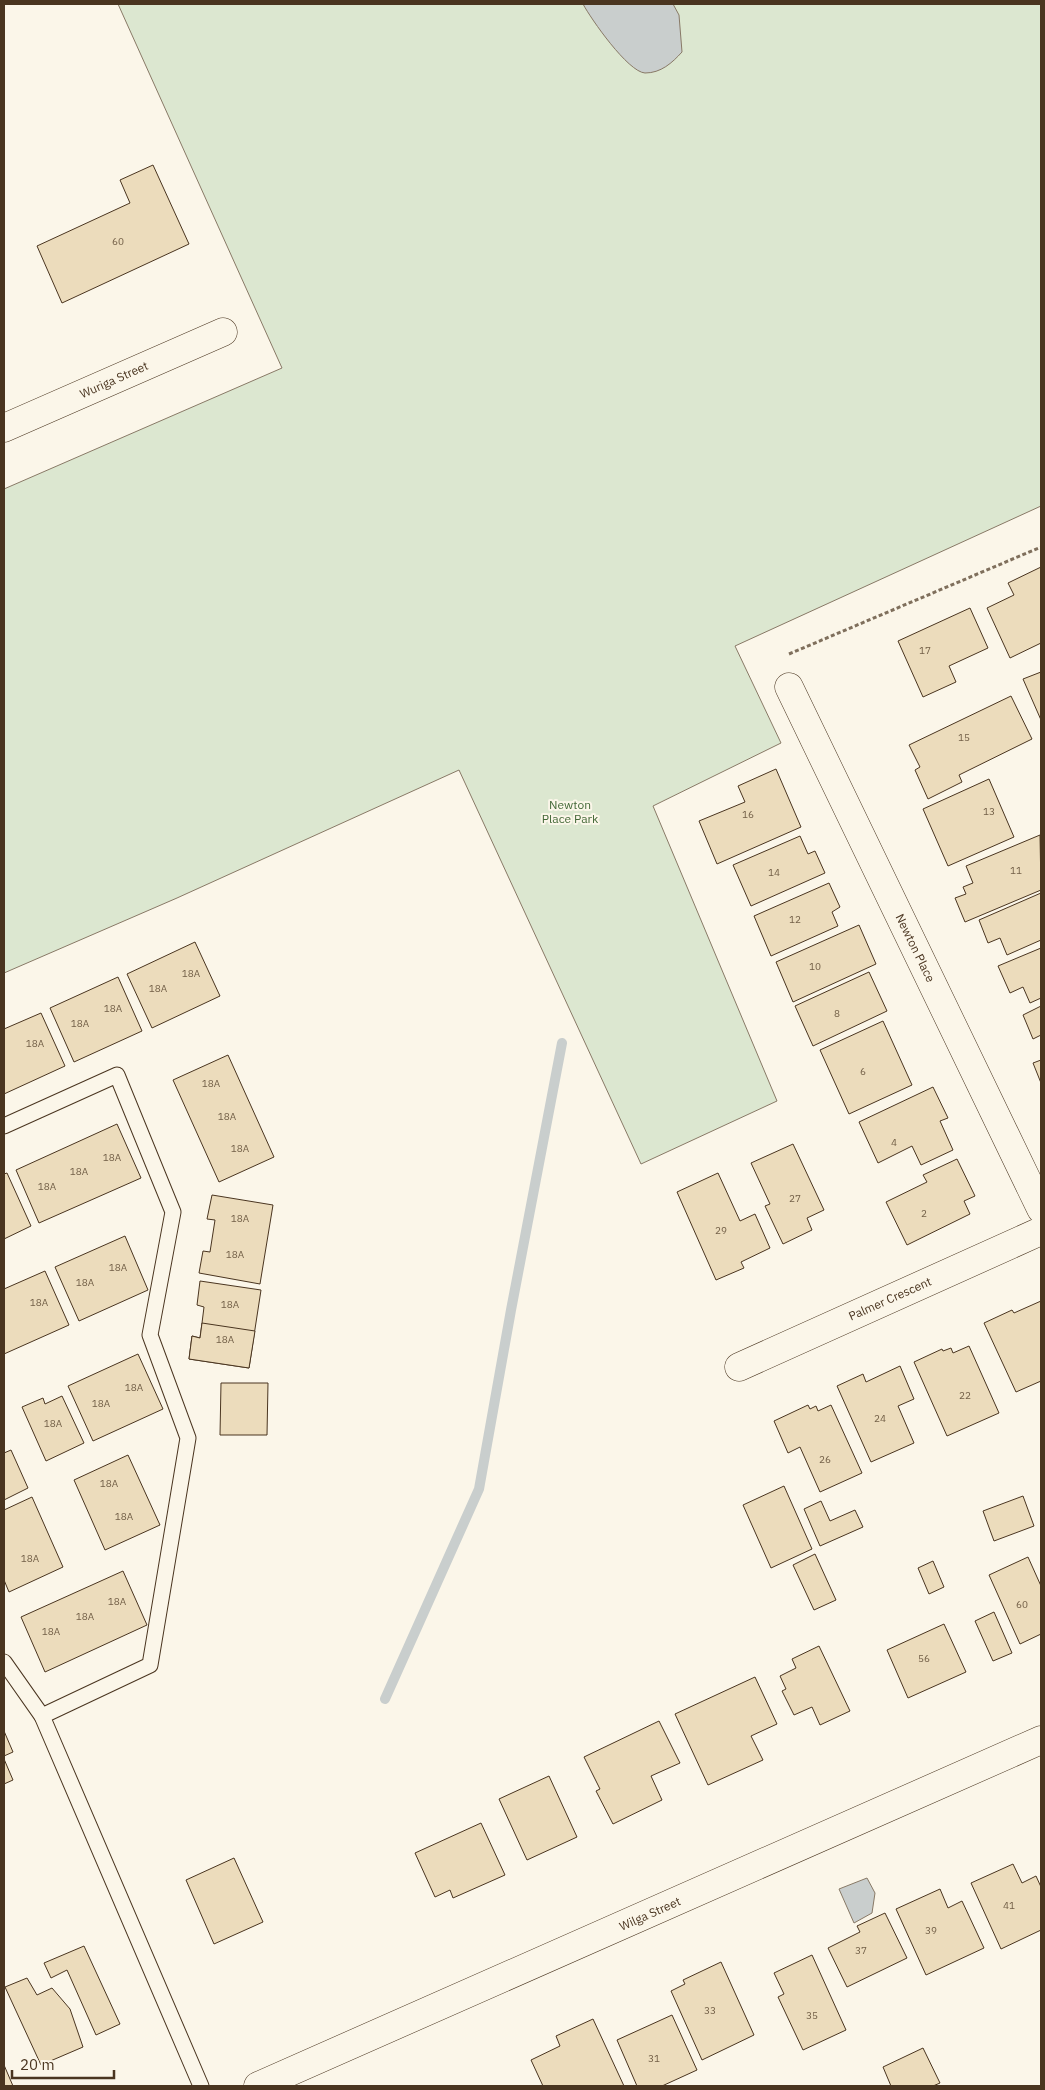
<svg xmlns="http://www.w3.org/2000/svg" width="1045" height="2090" font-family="'IBM Plex Sans',sans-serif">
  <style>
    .green { fill: #dce7d0; stroke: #887966 }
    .water { fill: #c9cecd; stroke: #887966 }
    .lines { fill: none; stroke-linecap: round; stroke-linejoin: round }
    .stream { stroke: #c9cecd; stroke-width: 10 }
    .building { fill: #ecdcbc; stroke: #4a3520 }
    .lane-casing { stroke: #4a3520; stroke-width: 17 }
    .street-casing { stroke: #4a3520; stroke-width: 29 }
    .path { stroke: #7f6f5c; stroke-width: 3; stroke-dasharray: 4 2.5; stroke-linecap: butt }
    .lane { stroke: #fbf6e9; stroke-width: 15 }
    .street { stroke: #fbf6e9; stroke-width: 28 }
    .labels { text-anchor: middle; stroke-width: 4; stroke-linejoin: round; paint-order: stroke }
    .number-label { font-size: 10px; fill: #725f47 }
    .street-label { font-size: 12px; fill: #4a3520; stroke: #fbf6e9 }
    .park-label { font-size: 12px; fill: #436837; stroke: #fbf6e9 }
  </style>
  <rect width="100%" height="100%" fill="#fbf6e9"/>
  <!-- green -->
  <path class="green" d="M 118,4 L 1041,4 L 1041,506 L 735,646 L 781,743 L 653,806 L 777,1101 L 641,1164 L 459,770 L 177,898 L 4,973 L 4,489 L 282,368 Z"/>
  <!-- water -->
  <g class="water">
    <path d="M 583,4 L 673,4 L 679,15 L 682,52 C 672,63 661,73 645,73 C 628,72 591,19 583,4 Z"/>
    <path d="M 867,1878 L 875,1893 L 872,1913 L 854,1923 L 839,1889 Z"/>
  </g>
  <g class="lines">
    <!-- stream -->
    <path class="stream" d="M 385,1699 L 479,1489 L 511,1310 L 562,1043"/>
  </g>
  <!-- building -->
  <g class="building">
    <path d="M 153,165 L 189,244 L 62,303 L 37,246 L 130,203 L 120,180 Z"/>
    <path d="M 1041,567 L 1041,643 L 1010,658 L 987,608 L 1014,595 L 1008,583 Z"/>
    <path d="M 970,608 L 988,648 L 949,666 L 956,682 L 923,697 L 898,641 Z"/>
    <path d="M 1041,672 L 1041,720 L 1023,679 Z"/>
    <path d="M 1011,696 L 1032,739 L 959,775 L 962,782 L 928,799 L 915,770 L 920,767 L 909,745 Z"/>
    <path d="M 776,769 L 801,827 L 717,864 L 699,821 L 745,802 L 738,786 Z"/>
    <path d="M 989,779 L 1014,837 L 948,866 L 923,809 Z"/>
    <path d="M 1040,835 L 1041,890 L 965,922 L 955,898 L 966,894 L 963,887 L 973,883 L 966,866 Z"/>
    <path d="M 800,836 L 808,854 L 815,851 L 825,873 L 751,906 L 733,865 Z"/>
    <path d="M 829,883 L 840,907 L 832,912 L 838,926 L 771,956 L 754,916 Z"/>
    <path d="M 1041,893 L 1041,940 L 1007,955 L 1000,938 L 988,943 L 979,920 Z"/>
    <path d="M 859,925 L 876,964 L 793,1002 L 776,962 Z"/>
    <path d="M 195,942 L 220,996 L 152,1028 L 127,974 Z"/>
    <path d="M 1041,948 L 1041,998 L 1030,1003 L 1023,987 L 1010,993 L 998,966 Z"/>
    <path d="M 869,972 L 887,1011 L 813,1046 L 795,1006 Z"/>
    <path d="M 118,977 L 142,1031 L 74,1062 L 50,1008 Z"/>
    <path d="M 1041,1006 L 1041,1035 L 1033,1039 L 1023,1015 Z"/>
    <path d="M 41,1013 L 65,1066 L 4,1094 L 4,1029 Z"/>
    <path d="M 883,1021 L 912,1085 L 849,1114 L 820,1050 Z"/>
    <path d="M 228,1055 L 274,1157 L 219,1182 L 173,1080 Z"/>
    <path d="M 1041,1060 L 1041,1083 L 1033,1063 Z"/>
    <path d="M 933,1087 L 948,1118 L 940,1121 L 953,1150 L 921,1165 L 912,1146 L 878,1163 L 859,1122 Z"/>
    <path d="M 117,1124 L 141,1178 L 39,1223 L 16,1170 Z"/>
    <path d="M 793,1144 L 824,1210 L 807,1218 L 812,1230 L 783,1244 L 765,1206 L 770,1204 L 751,1163 Z"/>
    <path d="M 957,1159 L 975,1196 L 964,1201 L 970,1214 L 907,1245 L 886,1202 L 927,1182 L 923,1175 Z"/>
    <path d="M 7,1173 L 31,1226 L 4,1239 L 4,1174 Z"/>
    <path d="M 718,1173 L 740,1221 L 755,1214 L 770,1248 L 741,1262 L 744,1268 L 716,1280 L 677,1192 Z"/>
    <path d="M 212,1195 L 273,1205 L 260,1284 L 199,1273 L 203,1251 L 210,1252 L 215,1220 L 207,1219 Z"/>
    <path d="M 125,1236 L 148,1290 L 79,1321 L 55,1267 Z"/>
    <path d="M 45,1271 L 69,1325 L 4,1354 L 4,1289 Z"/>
    <path d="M 200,1281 L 261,1290 L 249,1368 L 189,1359 L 192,1336 L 200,1338 L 202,1323 L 204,1307 L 197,1305 Z"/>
    <path d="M 1041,1301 L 1041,1381 L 1016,1392 L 984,1323 L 1012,1310 L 1014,1313 Z"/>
    <path d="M 202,1323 L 255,1331 L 249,1368 L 189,1359 L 192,1336 L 200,1338 Z"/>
    <path d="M 969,1346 L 999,1413 L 947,1436 L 914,1362 L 942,1349 L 943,1351 L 951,1348 L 953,1353 Z"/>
    <path d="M 138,1354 L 163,1409 L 93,1441 L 68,1386 Z"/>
    <path d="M 900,1366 L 914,1399 L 898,1406 L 914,1443 L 871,1462 L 837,1386 L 863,1374 L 866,1382 Z"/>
    <path d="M 221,1383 L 268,1383 L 267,1435 L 220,1435 Z"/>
    <path d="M 62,1396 L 84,1443 L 46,1461 L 22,1407 L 43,1398 L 45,1404 Z"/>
    <path d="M 808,1405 L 810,1409 L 816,1406 L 818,1411 L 831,1405 L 862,1473 L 820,1492 L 800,1447 L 788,1453 L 774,1421 Z"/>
    <path d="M 11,1450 L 28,1488 L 4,1500 L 4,1453 Z"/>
    <path d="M 128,1455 L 160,1525 L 105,1550 L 74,1480 Z"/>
    <path d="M 784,1486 L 812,1549 L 771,1568 L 743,1505 Z"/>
    <path d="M 1023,1496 L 1034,1526 L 994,1541 L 983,1511 Z"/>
    <path d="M 32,1497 L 63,1567 L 9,1592 L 4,1580 L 4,1510 Z"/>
    <path d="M 821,1501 L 830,1521 L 855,1510 L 863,1527 L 820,1546 L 804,1509 Z"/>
    <path d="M 815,1554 L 836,1600 L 814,1610 L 793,1565 Z"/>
    <path d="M 1028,1557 L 1041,1586 L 1041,1634 L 1020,1644 L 989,1575 Z"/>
    <path d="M 933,1561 L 944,1587 L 929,1594 L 918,1568 Z"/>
    <path d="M 123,1571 L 147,1625 L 45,1672 L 21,1617 Z"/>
    <path d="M 994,1612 L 1012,1653 L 993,1661 L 975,1621 Z"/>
    <path d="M 944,1624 L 966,1672 L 908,1698 L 887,1650 Z"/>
    <path d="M 819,1646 L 850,1711 L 820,1725 L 812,1707 L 794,1715 L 782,1691 L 786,1689 L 780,1676 L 796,1668 L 792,1659 Z"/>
    <path d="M 755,1677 L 777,1724 L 751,1736 L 763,1760 L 708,1785 L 675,1714 Z"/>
    <path d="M 659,1721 L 680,1763 L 651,1776 L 662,1800 L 613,1824 L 596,1791 L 600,1789 L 584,1757 Z"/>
    <path d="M 4,1731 L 13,1752 L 4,1756 Z"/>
    <path d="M 4,1759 L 13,1780 L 4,1784 Z"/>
    <path d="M 549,1776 L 577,1837 L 527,1860 L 499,1799 Z"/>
    <path d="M 481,1823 L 505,1875 L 453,1898 L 450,1890 L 435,1897 L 415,1853 Z"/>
    <path d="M 234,1858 L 263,1922 L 214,1944 L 186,1880 Z"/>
    <path d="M 1013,1864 L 1022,1883 L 1036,1876 L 1041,1887 L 1041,1930 L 1001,1949 L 971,1883 Z"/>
    <path d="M 940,1889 L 948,1908 L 962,1901 L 984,1948 L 926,1975 L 896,1909 Z"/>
    <path d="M 885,1913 L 907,1958 L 847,1987 L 828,1948 L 860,1932 L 857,1926 Z"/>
    <path d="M 84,1946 L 120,2024 L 96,2035 L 67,1970 L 51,1978 L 44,1963 Z"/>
    <path d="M 812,1955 L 846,2030 L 803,2050 L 778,1997 L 784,1994 L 774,1973 Z"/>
    <path d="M 721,1962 L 754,2035 L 702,2060 L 671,1991 L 685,1984 L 683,1980 Z"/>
    <path d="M 27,1978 L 37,1995 L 52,1988 L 70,2009 L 83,2047 L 41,2065 L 5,1987 Z"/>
    <path d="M 672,2015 L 697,2070 L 662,2086 L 637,2086 L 617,2040 Z"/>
    <path d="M 593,2019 L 624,2086 L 543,2086 L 531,2060 L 560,2046 L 556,2036 Z"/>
    <path d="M 923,2048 L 940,2083 L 933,2086 L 891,2086 L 883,2067 Z"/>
    <path d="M 4,2065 L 13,2086 L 4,2086 Z"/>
  </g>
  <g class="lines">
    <defs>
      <g id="lane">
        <path d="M 4,1126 L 117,1075 L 173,1212 L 150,1335 L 188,1438 L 150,1665 L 42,1716"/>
        <path d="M 4,1662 L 42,1716 L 201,2086"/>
      </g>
      <g id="street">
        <path d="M 4,428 L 223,332"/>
        <path d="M 789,687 L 1041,1209"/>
        <path d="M 739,1367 L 1041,1231"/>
        <path d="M 258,2086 L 1041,1740"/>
      </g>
    </defs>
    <!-- lane casing -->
    <use href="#lane" class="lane-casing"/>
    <!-- street casing -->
    <use href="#street" class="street-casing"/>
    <!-- path -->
    <path class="path" d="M 789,654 L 1041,547"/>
    <!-- lane -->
    <use href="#lane" class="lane"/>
    <!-- street -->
    <use href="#street" class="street"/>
  </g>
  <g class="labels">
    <!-- number labels -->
    <g class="number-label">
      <text x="118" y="245">60</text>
      <text x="925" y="654">17</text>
      <text x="964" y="741">15</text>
      <text x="989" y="815">13</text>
      <text x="748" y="818">16</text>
      <text x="1016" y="874">11</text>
      <text x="774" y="876">14</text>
      <text x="795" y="923">12</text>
      <text x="815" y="970">10</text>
      <text x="191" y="977">18A</text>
      <text x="158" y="992">18A</text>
      <text x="113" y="1012">18A</text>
      <text x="837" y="1017">8</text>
      <text x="80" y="1027">18A</text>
      <text x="35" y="1047">18A</text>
      <text x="863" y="1075">6</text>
      <text x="211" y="1087">18A</text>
      <text x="227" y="1120">18A</text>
      <text x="894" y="1146">4</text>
      <text x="240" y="1152">18A</text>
      <text x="112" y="1161">18A</text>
      <text x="79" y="1175">18A</text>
      <text x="47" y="1190">18A</text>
      <text x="795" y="1202">27</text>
      <text x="924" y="1217">2</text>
      <text x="240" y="1222">18A</text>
      <text x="721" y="1234">29</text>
      <text x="235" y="1258">18A</text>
      <text x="118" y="1271">18A</text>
      <text x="85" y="1286">18A</text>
      <text x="39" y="1306">18A</text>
      <text x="230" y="1308">18A</text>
      <text x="225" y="1343">18A</text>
      <text x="134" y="1391">18A</text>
      <text x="965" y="1399">22</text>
      <text x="101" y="1407">18A</text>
      <text x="880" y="1422">24</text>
      <text x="53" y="1427">18A</text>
      <text x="825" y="1463">26</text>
      <text x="109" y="1487">18A</text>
      <text x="124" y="1520">18A</text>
      <text x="30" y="1562">18A</text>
      <text x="117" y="1605">18A</text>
      <text x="1022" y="1608">60</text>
      <text x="85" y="1620">18A</text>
      <text x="51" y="1635">18A</text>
      <text x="924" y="1662">56</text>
      <text x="1009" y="1909">41</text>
      <text x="931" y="1934">39</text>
      <text x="861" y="1954">37</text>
      <text x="710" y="2014">33</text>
      <text x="812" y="2019">35</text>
      <text x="654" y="2062">31</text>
    </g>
    <!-- street labels -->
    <g class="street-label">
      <text transform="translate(114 380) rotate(-24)" y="4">Wuriga Street</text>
      <text transform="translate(915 948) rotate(64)" y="4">Newton Place</text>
      <text transform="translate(890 1299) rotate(-24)" y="4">Palmer Crescent</text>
      <text transform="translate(650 1914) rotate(-24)" y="4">Wilga Street</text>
    </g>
    <!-- park labels -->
    <g class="park-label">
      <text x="570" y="809">Newton<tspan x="570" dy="14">Place Park</tspan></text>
    </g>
  </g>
  <!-- border -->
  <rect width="1045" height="2090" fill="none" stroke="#4a3520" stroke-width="10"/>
  <!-- scale -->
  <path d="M12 2070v8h102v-8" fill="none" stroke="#4a3520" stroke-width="2.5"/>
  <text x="20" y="2070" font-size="15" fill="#4a3520" stroke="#fbf6e9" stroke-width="4" paint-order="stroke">20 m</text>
</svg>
